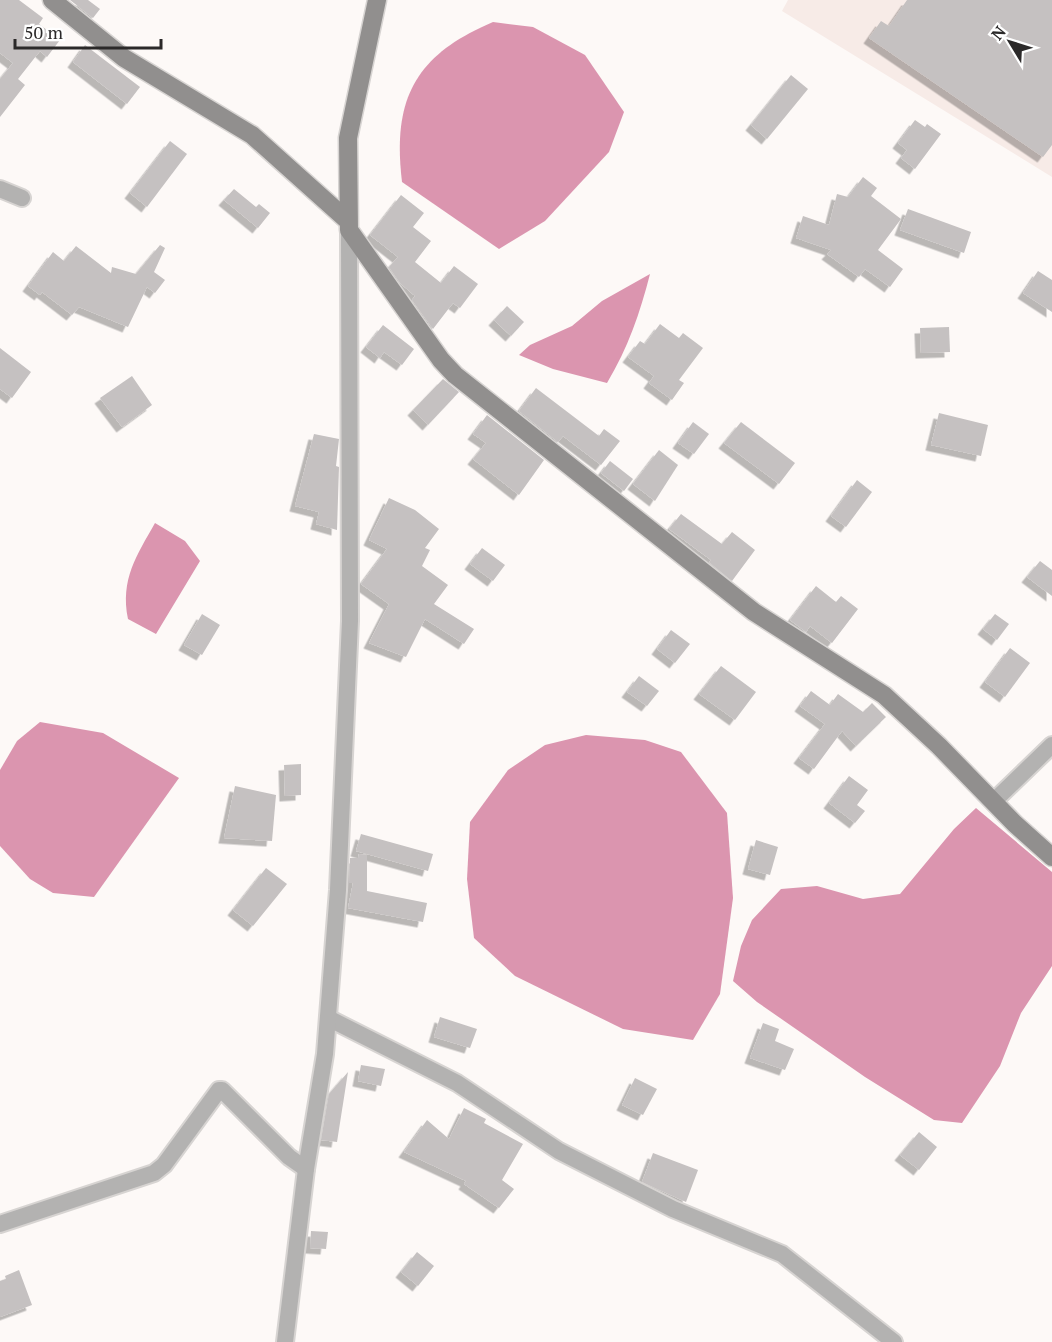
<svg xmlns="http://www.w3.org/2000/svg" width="1052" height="1342" font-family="'PT Serif',serif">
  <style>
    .built { fill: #f7ebe7 }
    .water { fill: #db95af }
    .building { fill: #c5c1c1; filter: url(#shadow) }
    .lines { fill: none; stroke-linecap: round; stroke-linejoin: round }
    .street-casing { stroke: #d7d4d2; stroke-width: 20 }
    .secondary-casing { stroke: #d7d4d2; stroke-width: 21 }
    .street { stroke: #b3b2b1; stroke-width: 16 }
    .secondary { stroke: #918f8e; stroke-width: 18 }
  </style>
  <defs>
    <filter id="shadow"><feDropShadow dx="-5.5" dy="5.5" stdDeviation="0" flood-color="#0004"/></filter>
  </defs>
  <rect width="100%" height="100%" fill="#fdf9f7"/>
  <!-- built -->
  <path class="built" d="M 788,0 L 1052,0 L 1052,177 L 782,11 Z"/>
  <!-- water -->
  <g class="water">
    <path d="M 493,22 L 533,27 L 585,55 L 624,112 L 609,152 L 545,221 L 499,249 L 402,182 C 392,99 415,55 493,22 Z"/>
    <path d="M 650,274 C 640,313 628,348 607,383 L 553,369 L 519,355 L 530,345 L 572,326 L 602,301 Z"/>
    <path d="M 155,523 L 185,541 L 200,561 L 156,634 L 128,619 C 120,579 137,555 155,523 Z"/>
    <path d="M 40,722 L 103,733 L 179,778 L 94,897 L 53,893 L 30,879 L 0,846 L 0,770 L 17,741 Z"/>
    <path d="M 586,735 L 645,740 L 681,752 L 727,813 L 733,898 L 720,994 L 693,1040 L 623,1029 L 515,976 L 474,938 L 467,879 L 470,822 L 508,770 L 545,745 Z"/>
    <path d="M 976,808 L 1052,872 L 1052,966 L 1021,1013 L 1000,1066 L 962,1123 L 934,1120 L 865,1077 L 757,1002 L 733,981 L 741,946 L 752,920 L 781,889 L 817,886 L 863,899 L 900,894 L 954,829 Z"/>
  </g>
  <!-- building -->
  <g class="building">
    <path d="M 0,0 L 19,0 L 43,18 L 39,24 L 60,40 L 47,57 L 40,51 L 18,79 L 25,85 L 0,117 L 0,79 L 13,63 L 0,53 Z"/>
    <path d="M 70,0 L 88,0 L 100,9 L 93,18 Z"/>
    <path d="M 907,0 L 1052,0 L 1052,145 L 1043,157 L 869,38 L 881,21 L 889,26 Z"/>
    <path d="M 85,45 L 140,87 L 127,104 L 73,62 Z"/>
    <path d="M 791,75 L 808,89 L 767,139 L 751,125 Z"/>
    <path d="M 915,120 L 925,127 L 927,124 L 941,134 L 915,169 L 901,158 L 907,150 L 898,143 Z"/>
    <path d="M 170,141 L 187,154 L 147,207 L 130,193 Z"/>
    <path d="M 863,177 L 877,188 L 871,196 L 901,219 L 878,250 L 903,269 L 890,287 L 865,269 L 859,277 L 827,254 L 831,250 L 796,238 L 803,216 L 829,225 L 837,194 L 848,197 Z"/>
    <path d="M 234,189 L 256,207 L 259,204 L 270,213 L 258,228 L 224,200 Z"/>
    <path d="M 401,195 L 424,213 L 413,227 L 431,241 L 415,262 L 441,283 L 454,266 L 478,284 L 460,308 L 453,303 L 433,329 L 412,300 L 415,296 L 400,283 L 389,267 L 398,257 L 370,235 Z"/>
    <path d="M 908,209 L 971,232 L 964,253 L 900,230 Z"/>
    <path d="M 160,245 L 165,248 L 154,272 L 165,280 L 155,293 L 147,287 L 128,327 L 79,307 L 72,315 L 42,292 L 40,295 L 28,286 L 53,252 L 64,261 L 76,246 L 111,273 L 112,267 L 136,274 Z"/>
    <path d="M 1038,271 L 1052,280 L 1052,312 L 1023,293 Z"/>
    <path d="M 507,306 L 524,322 L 511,336 L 494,320 Z"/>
    <path d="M 660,324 L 679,338 L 683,333 L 703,348 L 679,380 L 684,383 L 672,400 L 649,383 L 654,376 L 628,357 L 640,341 L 645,344 Z"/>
    <path d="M 383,325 L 414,349 L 402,365 L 384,352 L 380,358 L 366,347 Z"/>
    <path d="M 949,327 L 950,352 L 921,353 L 920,328 Z"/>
    <path d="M 0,348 L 31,372 L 12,398 L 0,389 Z"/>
    <path d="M 132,376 L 152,405 L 122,427 L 100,398 Z"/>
    <path d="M 443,379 L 459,392 L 428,425 L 413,410 Z"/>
    <path d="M 536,388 L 599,436 L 604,429 L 620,441 L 601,465 L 563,436 L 558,442 L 519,411 Z"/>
    <path d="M 939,413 L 988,425 L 981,456 L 931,445 Z"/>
    <path d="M 487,415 L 544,460 L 519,495 L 473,459 L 486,443 L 473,434 Z"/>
    <path d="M 693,422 L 709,434 L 694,454 L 678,443 Z"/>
    <path d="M 741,422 L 795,463 L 779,484 L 724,443 Z"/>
    <path d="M 314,434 L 339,439 L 336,466 L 339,467 L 337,530 L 316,524 L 319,512 L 295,506 Z"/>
    <path d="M 659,450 L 678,465 L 655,501 L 633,484 Z"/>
    <path d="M 610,461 L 633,479 L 624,491 L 601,473 Z"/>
    <path d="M 857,480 L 872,492 L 846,527 L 831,516 Z"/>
    <path d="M 389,498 L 415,510 L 439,529 L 425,548 L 430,550 L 422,566 L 448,585 L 434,604 L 474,629 L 464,644 L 425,619 L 406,657 L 369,643 L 389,604 L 361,584 L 387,549 L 369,540 Z"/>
    <path d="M 681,514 L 722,544 L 732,532 L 755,550 L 732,581 L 709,562 L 711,560 L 669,529 Z"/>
    <path d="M 482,548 L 505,565 L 493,581 L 470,564 Z"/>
    <path d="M 1040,561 L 1052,570 L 1052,596 L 1027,577 Z"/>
    <path d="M 816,586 L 836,602 L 841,596 L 858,609 L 832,643 L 810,626 L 806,632 L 790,620 Z"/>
    <path d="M 202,614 L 220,625 L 202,655 L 184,645 Z"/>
    <path d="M 995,614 L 1009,624 L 997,640 L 983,629 Z"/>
    <path d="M 671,630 L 690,644 L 675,663 L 657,649 Z"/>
    <path d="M 1010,648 L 1030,663 L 1005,697 L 985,682 Z"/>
    <path d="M 721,666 L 756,692 L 735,720 L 699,694 Z"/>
    <path d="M 639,676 L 659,691 L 647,706 L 627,692 Z"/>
    <path d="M 811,691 L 830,705 L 838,694 L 863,712 L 872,703 L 886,717 L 856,746 L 842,731 L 814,769 L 799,758 L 825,724 L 800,706 Z"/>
    <path d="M 301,764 L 301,795 L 285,796 L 284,765 Z"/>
    <path d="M 849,776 L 868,790 L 857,805 L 865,811 L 855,823 L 829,803 Z"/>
    <path d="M 235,786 L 276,795 L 272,841 L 224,838 Z"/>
    <path d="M 361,834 L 433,854 L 428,871 L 356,851 Z"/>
    <path d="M 756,840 L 778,847 L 770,875 L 748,869 Z"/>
    <path d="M 359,854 L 367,855 L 367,891 L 427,903 L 423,922 L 348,908 L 353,883 L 349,883 L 350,858 L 358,858 Z"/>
    <path d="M 266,868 L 287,884 L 253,926 L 233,910 Z"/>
    <path d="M 440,1017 L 477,1029 L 470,1048 L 434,1037 Z"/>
    <path d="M 763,1023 L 779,1029 L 775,1041 L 794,1049 L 785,1070 L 750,1058 Z"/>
    <path d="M 361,1065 L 385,1069 L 381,1086 L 358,1081 Z"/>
    <path d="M 348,1072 L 337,1142 L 321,1140 L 329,1094 Z"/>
    <path d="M 635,1078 L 657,1089 L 643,1115 L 622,1105 Z"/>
    <path d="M 464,1108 L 486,1119 L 484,1123 L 523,1144 L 502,1180 L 514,1189 L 499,1208 L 464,1184 L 466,1181 L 404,1152 L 427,1120 L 449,1139 Z"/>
    <path d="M 919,1132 L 937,1147 L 919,1170 L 900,1155 Z"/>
    <path d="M 653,1153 L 698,1170 L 686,1202 L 642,1182 Z"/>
    <path d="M 311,1231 L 328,1232 L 326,1249 L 310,1248 Z"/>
    <path d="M 417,1252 L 434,1266 L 418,1286 L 401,1272 Z"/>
    <path d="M 19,1270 L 32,1305 L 0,1317 L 0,1281 L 6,1279 L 5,1276 Z"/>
  </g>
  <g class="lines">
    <defs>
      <g id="street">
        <path d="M 0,189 L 22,198"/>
        <path d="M 994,801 L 1052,745"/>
        <path d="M 328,1018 L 457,1083 L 559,1151 L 673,1209 L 782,1254 L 894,1342"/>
        <path d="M 0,1224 L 154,1173 L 164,1165 L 219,1090 L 222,1090 L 289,1157 L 306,1169"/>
        <path d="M 285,1342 L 306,1169 L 325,1054 L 338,890 L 350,621 L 349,230"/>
      </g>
      <g id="secondary">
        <path d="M 52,0 L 124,58 L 252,135 L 347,220"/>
        <path d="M 377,0 L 348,138 L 349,230 L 441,360 L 455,375 L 754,612 L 884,695 L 939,746 L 1015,824 L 1052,857"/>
      </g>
    </defs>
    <!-- street casing -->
    <use href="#street" class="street-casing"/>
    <!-- secondary casing -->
    <use href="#secondary" class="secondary-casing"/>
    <!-- street -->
    <use href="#street" class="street"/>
    <!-- secondary -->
    <use href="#secondary" class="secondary"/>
  </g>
  <!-- north arrow -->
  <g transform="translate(1010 42) rotate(308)" stroke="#ffffff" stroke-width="4.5" paint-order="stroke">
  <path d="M0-4.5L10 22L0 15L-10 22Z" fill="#2b2929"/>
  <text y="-9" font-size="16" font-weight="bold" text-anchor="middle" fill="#2b2929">N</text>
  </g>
  <!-- scale -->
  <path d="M15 39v9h146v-9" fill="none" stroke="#2b2929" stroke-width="3"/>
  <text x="24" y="39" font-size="18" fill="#2b2929" stroke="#ffffff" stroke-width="4.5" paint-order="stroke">50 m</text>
</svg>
